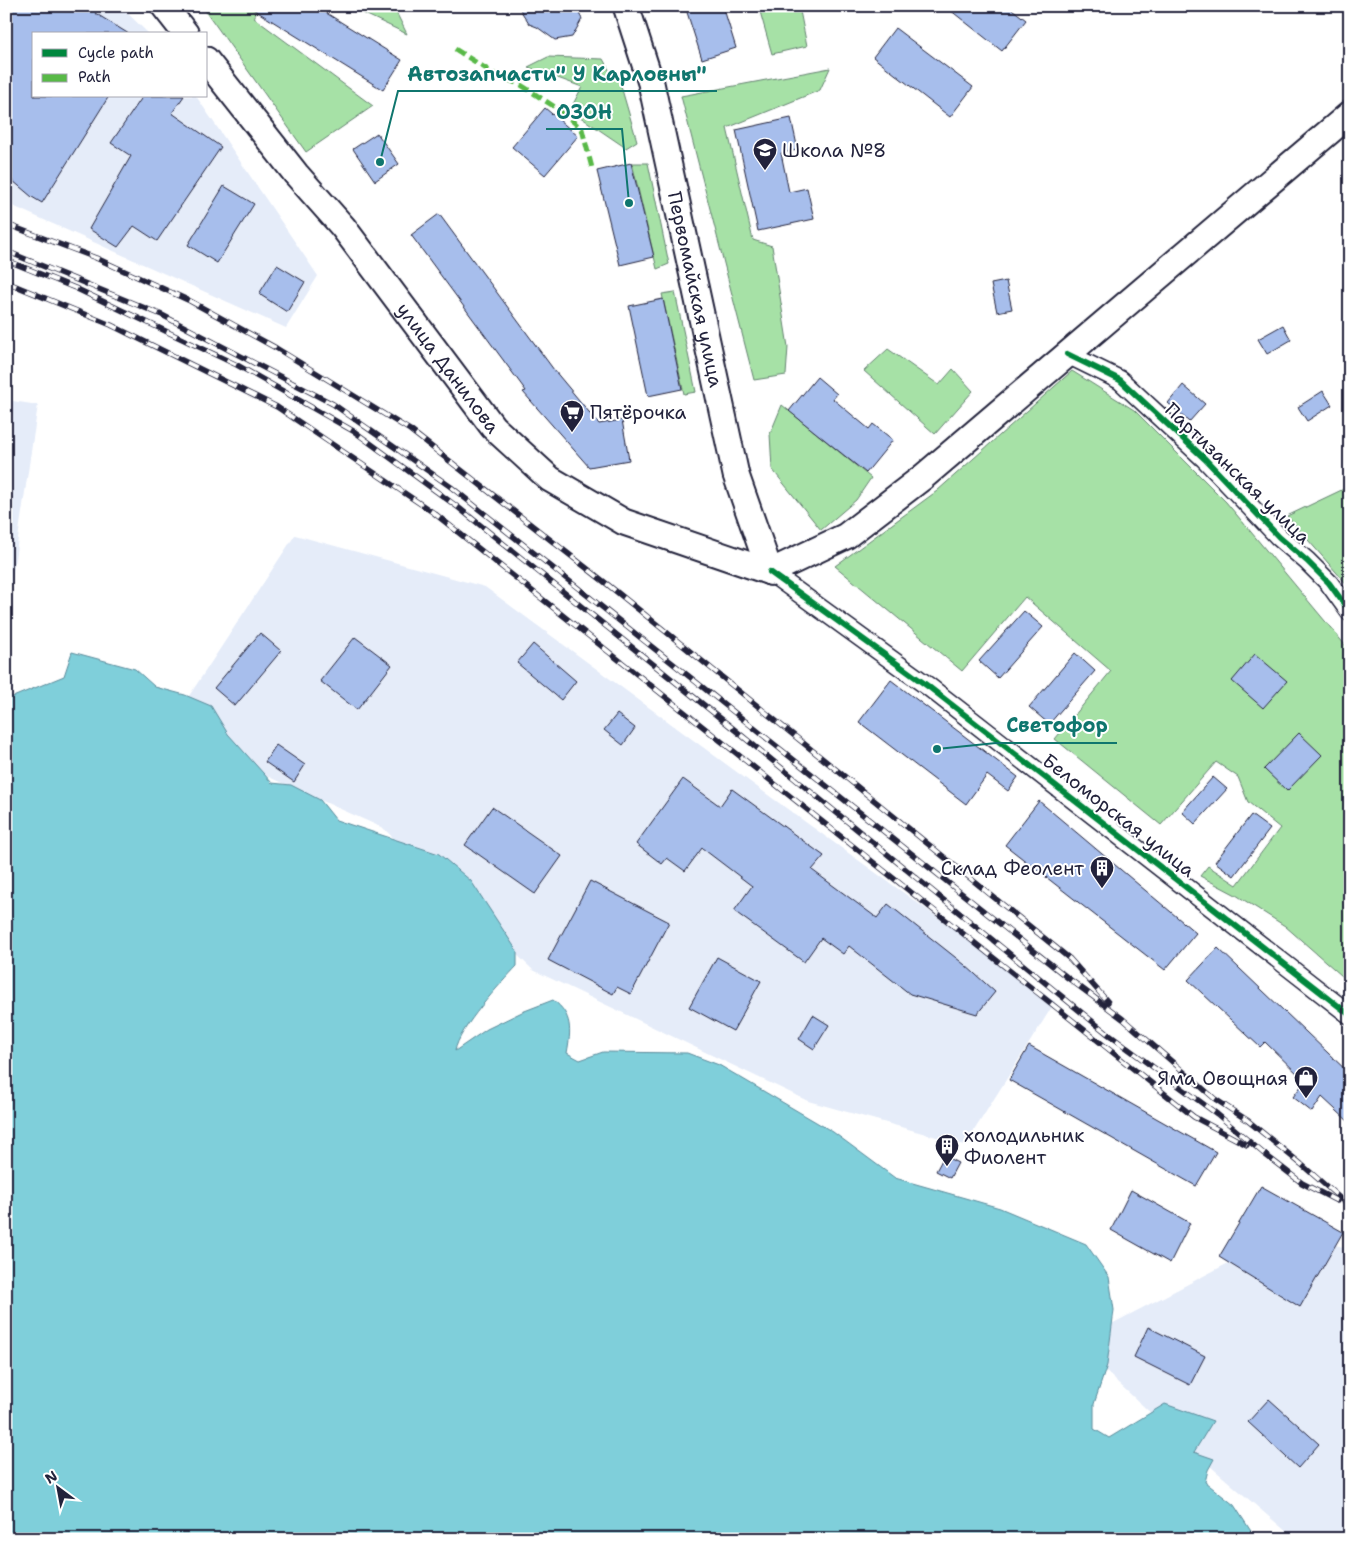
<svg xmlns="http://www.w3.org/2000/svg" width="1356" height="1545" font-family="'Shantell Sans',sans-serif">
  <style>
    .built { fill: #e5ecf9 }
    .green { fill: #a6e1a6; stroke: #648270 }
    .water { fill: #7fcfda; stroke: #5a8a9a }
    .building { fill: #a7beec; stroke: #22223b }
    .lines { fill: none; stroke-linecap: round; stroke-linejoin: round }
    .street-casing { stroke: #22223b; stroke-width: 21 }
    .secondary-casing { stroke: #22223b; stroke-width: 29 }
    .street { stroke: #fff; stroke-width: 18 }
    .secondary { stroke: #fff; stroke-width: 25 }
    .rail-casing { stroke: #22223b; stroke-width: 5.5 }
    .rail { stroke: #fff; stroke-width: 4; stroke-dasharray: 11; stroke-linecap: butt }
    .quiet { stroke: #58b947; stroke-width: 5; stroke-dasharray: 10 5; stroke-linecap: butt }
    .cycleway-casing { stroke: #fff; stroke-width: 9 }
    .cycleway { stroke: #00873e; stroke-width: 6 }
    .labels { text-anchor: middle; stroke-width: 4; stroke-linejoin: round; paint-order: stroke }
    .poi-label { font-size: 19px; fill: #22223b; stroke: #fff; text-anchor: start }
    .street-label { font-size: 19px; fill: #22223b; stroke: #fff }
    .leader { fill: none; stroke: #0f766e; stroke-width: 2 }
    .callout-dot { fill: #0f766e; stroke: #fff; stroke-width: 2 }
    .callout-label { font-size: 20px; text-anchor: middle; font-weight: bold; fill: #0f766e; stroke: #fff; stroke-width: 4; stroke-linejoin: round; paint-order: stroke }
  </style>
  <rect width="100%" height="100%" fill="#fff"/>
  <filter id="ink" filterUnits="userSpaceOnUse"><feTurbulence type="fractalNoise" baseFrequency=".02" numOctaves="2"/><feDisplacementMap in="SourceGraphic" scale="10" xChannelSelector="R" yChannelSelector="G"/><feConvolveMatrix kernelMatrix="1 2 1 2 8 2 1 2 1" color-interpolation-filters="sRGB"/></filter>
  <g filter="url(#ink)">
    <!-- built -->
    <g class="built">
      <path d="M 6,6 L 120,6 L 149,34 L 34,34 L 34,96 L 196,96 L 318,276 L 286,328 L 6,203 Z"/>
      <path d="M 6,400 L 38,405 L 6,619 Z"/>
      <path d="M 295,535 L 485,587 L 768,795 L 1055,1002 L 965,1145 L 808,1101 L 533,970 L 383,828 L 235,762 L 187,699 Z"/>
      <path d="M 1288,1232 L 1350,1249 L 1350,1539 L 1295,1539 L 1181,1441 L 1075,1343 Z"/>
    </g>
    <!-- green -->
    <g class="green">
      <path d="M 202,6 L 259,6 L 254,18 L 373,106 L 306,152 Z"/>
      <path d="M 348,6 L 393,6 L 407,34 Z"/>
      <path d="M 766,6 L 799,6 L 807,46 L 772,54 L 759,8 Z"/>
      <path d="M 548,57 L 603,59 L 613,77 L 618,76 L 637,141 L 626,148 L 570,110 L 582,87 L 528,67 Z"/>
      <path d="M 830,68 L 820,90 L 727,128 L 753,240 L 772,246 L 788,347 L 786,375 L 754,380 L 681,96 Z"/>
      <path d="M 632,163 L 648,163 L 669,264 L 657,269 Z"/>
      <path d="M 675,292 L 696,392 L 684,394 L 662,294 Z"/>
      <path d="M 888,349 L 939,385 L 953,369 L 973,391 L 935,434 L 864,371 Z"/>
      <path d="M 1072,371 L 1134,410 L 1226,502 L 1350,651 L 1350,983 L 1285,926 L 1236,895 L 1200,876 L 1208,866 L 1237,885 L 1280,828 L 1248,802 L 1238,777 L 1216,762 L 1161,825 L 1055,739 L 1111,671 L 1025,597 L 962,671 L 835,566 L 937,491 Z"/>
      <path d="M 782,405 L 871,478 L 856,500 L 821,530 L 772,469 L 770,434 Z"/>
      <path d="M 1350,486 L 1350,588 L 1287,516 Z"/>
    </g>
    <!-- water -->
    <path class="water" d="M 72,652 L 135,669 L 155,687 L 185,695 L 211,706 L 228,734 L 272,783 L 291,785 L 320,800 L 336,820 L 439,854 L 471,881 L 517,951 L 517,966 C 500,984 459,1028 455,1051 L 487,1029 L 522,1012 L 553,1000 C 573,1015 571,1031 567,1053 L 580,1060 L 603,1052 L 687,1053 L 719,1065 L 833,1132 L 895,1178 L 1000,1208 L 1086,1244 L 1109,1277 L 1114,1310 L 1107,1365 L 1094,1404 L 1094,1429 L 1109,1438 L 1165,1404 L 1213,1421 L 1194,1452 L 1214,1459 L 1208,1470 L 1205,1482 L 1234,1505 L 1256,1539 L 6,1539 L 6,692 L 13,697 L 64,676 Z"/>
    <!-- building -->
    <g class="building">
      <path d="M 6,6 L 100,6 L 95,13 L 129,34 L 34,34 L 34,96 L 109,96 L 42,203 L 32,197 L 6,175 Z"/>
      <path d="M 248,6 L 315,6 L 402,60 L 383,90 Z"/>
      <path d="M 518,6 L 575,6 L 582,19 L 572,37 L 555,40 L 537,27 L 529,24 Z"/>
      <path d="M 685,6 L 723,6 L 736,48 L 702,59 Z"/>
      <path d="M 945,6 L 1008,6 L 1026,20 L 1002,51 Z"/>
      <path d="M 895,28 L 973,87 L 950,117 L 873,57 Z"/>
      <path d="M 143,96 L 184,96 L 172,113 L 221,147 L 157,241 L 134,226 L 118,247 L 89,229 L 131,156 L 111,143 Z"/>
      <path d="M 545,108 L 578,136 L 545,175 L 512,147 Z"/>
      <path d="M 791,118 L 798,150 L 781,153 L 789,192 L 807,188 L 814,219 L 758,231 L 736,130 Z"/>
      <path d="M 377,133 L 399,164 L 375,181 L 353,149 Z"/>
      <path d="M 631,163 L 654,257 L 620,265 L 597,171 Z"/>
      <path d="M 224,186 L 254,204 L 217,263 L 188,245 Z"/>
      <path d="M 439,214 L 554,370 L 599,424 L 622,420 L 629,460 L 589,467 L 523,392 L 526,391 L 411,235 Z"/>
      <path d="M 277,265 L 305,282 L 287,312 L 259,294 Z"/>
      <path d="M 1006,281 L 1012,309 L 997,312 L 991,284 Z"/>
      <path d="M 663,299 L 682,389 L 648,396 L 629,306 Z"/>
      <path d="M 1283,325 L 1291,340 L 1267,354 L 1258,339 Z"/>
      <path d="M 817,377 L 837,394 L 833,399 L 869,429 L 873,424 L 893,440 L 866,473 L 789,411 Z"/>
      <path d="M 1183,385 L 1205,404 L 1189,422 L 1168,403 Z"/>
      <path d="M 1323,391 L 1332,405 L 1307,421 L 1298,407 Z"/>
      <path d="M 1024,611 L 1043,627 L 998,678 L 979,661 Z"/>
      <path d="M 260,633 L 281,651 L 235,706 L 214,688 Z"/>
      <path d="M 355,637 L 392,665 L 357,710 L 320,681 Z"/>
      <path d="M 533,644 L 576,681 L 561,700 L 517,663 Z"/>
      <path d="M 1075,653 L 1095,671 L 1049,724 L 1029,707 Z"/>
      <path d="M 1255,654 L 1287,681 L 1263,708 L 1232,681 Z"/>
      <path d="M 891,680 L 1018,777 L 1008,791 L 987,775 L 966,804 L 859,722 Z"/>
      <path d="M 617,714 L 635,728 L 623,745 L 604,730 Z"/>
      <path d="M 1299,733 L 1322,755 L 1287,791 L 1264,769 Z"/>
      <path d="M 276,745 L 305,765 L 294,782 L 265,762 Z"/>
      <path d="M 1213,777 L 1227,789 L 1195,824 L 1182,812 Z"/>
      <path d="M 683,779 L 720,806 L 732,789 L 824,856 L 812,870 L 877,918 L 888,904 L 965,965 L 995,992 L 977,1014 L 910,994 L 849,946 L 843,954 L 821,938 L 804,962 L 734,911 L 752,886 L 702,848 L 685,871 L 667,858 L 662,864 L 636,844 Z"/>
      <path d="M 1039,801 L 1196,933 L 1165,970 L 1005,845 Z"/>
      <path d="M 492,807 L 562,856 L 535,894 L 465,845 Z"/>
      <path d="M 1251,815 L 1270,829 L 1234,876 L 1215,862 Z"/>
      <path d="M 590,881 L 669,922 L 631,994 L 617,987 L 613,994 L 548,960 Z"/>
      <path d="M 1218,948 L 1350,1074 L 1350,1123 L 1322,1097 L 1312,1112 L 1293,1097 L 1305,1081 L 1265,1042 L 1260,1047 L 1188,980 Z"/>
      <path d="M 717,957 L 761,981 L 733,1031 L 689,1007 Z"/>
      <path d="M 813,1015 L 829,1025 L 814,1049 L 799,1039 Z"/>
      <path d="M 1029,1046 L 1216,1152 L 1196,1186 L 1009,1080 Z"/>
      <path d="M 944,1156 L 958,1163 L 950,1178 L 936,1171 Z"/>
      <path d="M 1261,1186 L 1343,1232 L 1300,1307 L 1219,1257 Z"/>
      <path d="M 1131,1190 L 1190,1223 L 1170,1263 L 1111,1230 Z"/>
      <path d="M 1148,1327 L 1205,1356 L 1190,1385 L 1134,1357 Z"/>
      <path d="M 1269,1399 L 1319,1444 L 1298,1468 L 1248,1422 Z"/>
    </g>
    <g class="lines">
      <defs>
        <g id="street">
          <path d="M 1067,354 L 1120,380 L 1205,459 L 1279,537 L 1307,561 L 1329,583 L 1350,612"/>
          <path d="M 770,572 L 929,687 L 1350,1015"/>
        </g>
        <g id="secondary">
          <path d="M 164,6 L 186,34"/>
          <path id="s1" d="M 626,6 L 651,83 L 736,475 L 770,572"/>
          <path id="s2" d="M 206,60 L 296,174 L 343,227 L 493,427 L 550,479 L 624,522 L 770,572"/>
          <path d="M 770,572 L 846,536 L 923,477 L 1350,114"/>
        </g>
      </defs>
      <!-- street casing -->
      <use href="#street" class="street-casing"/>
      <!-- secondary casing -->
      <use href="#secondary" class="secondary-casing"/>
      <!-- street -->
      <use href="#street" class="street"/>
      <!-- secondary -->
      <use href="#secondary" class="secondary"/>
      <defs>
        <g id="rail">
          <path d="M 6,224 L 96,258 L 190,301 L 276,348 L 410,430 L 607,584 L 1070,959 L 1108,1002"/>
          <path d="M 6,251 L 162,315 L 333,404 L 451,487 L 1068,978 L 1123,1019 L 1215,1099 L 1247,1120 L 1301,1164 L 1350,1207"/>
          <path d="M 6,260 L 75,288 L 237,365 L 355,432 L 459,508 L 735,730 L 1108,1034 L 1217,1114 L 1263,1153 L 1302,1183 L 1337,1201"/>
          <path d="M 6,282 L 111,325 L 277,407 L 434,513 L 1194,1117 L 1247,1145"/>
        </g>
      </defs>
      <!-- rail casing -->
      <use href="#rail" class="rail-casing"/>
      <!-- rail -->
      <use href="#rail" class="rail"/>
      <!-- quiet -->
      <path class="quiet" d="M 455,49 L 496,75 L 521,85 L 558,109 L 582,129 L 592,168"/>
      <defs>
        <g id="cycleway">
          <path d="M 1067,354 L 1120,380 L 1205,459 L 1279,537 L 1307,561 L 1329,583 L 1350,612"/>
          <path d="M 770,572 L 929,687 L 1350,1015"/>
        </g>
      </defs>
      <!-- cycleway casing -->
      <use href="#cycleway" class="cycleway-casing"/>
      <!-- cycleway -->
      <use href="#cycleway" class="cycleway"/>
    </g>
  </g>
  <!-- icons -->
  <defs>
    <symbol id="school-pin" viewBox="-11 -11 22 30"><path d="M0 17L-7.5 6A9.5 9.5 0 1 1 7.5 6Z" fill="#22223b" stroke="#fff"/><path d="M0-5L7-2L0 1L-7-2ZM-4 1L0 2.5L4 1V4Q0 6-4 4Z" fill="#fff"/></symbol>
    <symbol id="supermarket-pin" viewBox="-11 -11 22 30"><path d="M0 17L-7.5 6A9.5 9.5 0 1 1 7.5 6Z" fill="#22223b" stroke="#fff"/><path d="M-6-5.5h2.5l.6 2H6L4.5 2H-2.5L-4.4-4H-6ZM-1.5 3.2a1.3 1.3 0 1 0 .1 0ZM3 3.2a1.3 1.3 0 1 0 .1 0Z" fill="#fff"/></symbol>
    <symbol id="building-pin" viewBox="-11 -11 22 30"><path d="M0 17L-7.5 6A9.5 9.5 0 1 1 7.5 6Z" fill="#22223b" stroke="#fff"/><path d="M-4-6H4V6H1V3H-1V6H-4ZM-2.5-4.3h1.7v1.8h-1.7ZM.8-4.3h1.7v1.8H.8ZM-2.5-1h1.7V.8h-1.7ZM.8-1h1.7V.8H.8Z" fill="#fff"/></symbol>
    <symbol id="shop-pin" viewBox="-11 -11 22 30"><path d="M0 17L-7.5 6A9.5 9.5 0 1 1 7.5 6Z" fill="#22223b" stroke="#fff"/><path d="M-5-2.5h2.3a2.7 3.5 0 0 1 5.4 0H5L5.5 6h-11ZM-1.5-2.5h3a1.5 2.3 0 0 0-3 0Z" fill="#fff"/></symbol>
  </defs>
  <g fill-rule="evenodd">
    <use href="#school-pin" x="751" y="136" width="28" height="38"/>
    <use href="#supermarket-pin" x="558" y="398" width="28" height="38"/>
    <use href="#building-pin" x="1088" y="854" width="28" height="38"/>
    <use href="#shop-pin" x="1292" y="1064" width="28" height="38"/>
    <use href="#building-pin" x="933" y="1132" width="28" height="38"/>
  </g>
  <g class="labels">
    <!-- poi labels -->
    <g class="poi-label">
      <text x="782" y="157">Школа №8</text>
      <text x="590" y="419">Пятёрочка</text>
      <text x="1084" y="875" text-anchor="end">Склад Феолент</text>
      <text x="1288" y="1085" text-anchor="end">Яма Овощная</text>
      <text x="964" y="1142">холодильник<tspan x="964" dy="22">Фиолент</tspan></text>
    </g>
    <!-- street labels -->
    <g class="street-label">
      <text dy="7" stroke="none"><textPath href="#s1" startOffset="292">Первомайская улица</textPath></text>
      <text dy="7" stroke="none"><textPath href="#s2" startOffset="392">улица Данилова</textPath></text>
      <text transform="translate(1238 473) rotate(44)" y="7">Партизанская улица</text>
      <text transform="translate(1119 815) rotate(38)" y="7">Беломорская улица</text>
    </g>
  </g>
  <!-- callouts -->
  <path class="leader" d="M380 162L398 91H717M629 203L622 129H546M937 749L996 743H1117"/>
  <g class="callout-dot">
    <circle cx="380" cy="162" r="5"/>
    <circle cx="629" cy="203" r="5"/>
    <circle cx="937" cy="749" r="5"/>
  </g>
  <g class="callout-label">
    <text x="557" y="81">Автозапчасти" У Карловны"</text>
    <text x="584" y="119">ОЗОН</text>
    <text x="1057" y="732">Светофор</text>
  </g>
  <!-- margin -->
  <rect width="1356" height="1545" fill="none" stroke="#fff" stroke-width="25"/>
  <rect x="12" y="12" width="1331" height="1520" fill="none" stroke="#22223b" stroke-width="2" filter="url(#ink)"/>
  <!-- legend -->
  <rect x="32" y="32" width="175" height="65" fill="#ffffff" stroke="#a7a7b1"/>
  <rect x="42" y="49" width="25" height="8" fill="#00873e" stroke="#a7a7b1"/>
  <text x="78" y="58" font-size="15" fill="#22223b">Cycle path</text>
  <rect x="42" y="74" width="25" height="8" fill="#58b947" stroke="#a7a7b1"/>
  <text x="78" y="82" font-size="15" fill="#22223b">Path</text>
  <!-- north arrow -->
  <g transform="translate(58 1488) rotate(328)" stroke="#ffffff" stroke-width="4" paint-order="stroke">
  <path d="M0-4L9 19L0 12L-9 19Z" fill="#22223b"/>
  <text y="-8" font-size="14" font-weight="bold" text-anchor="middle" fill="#22223b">N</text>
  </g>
</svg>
